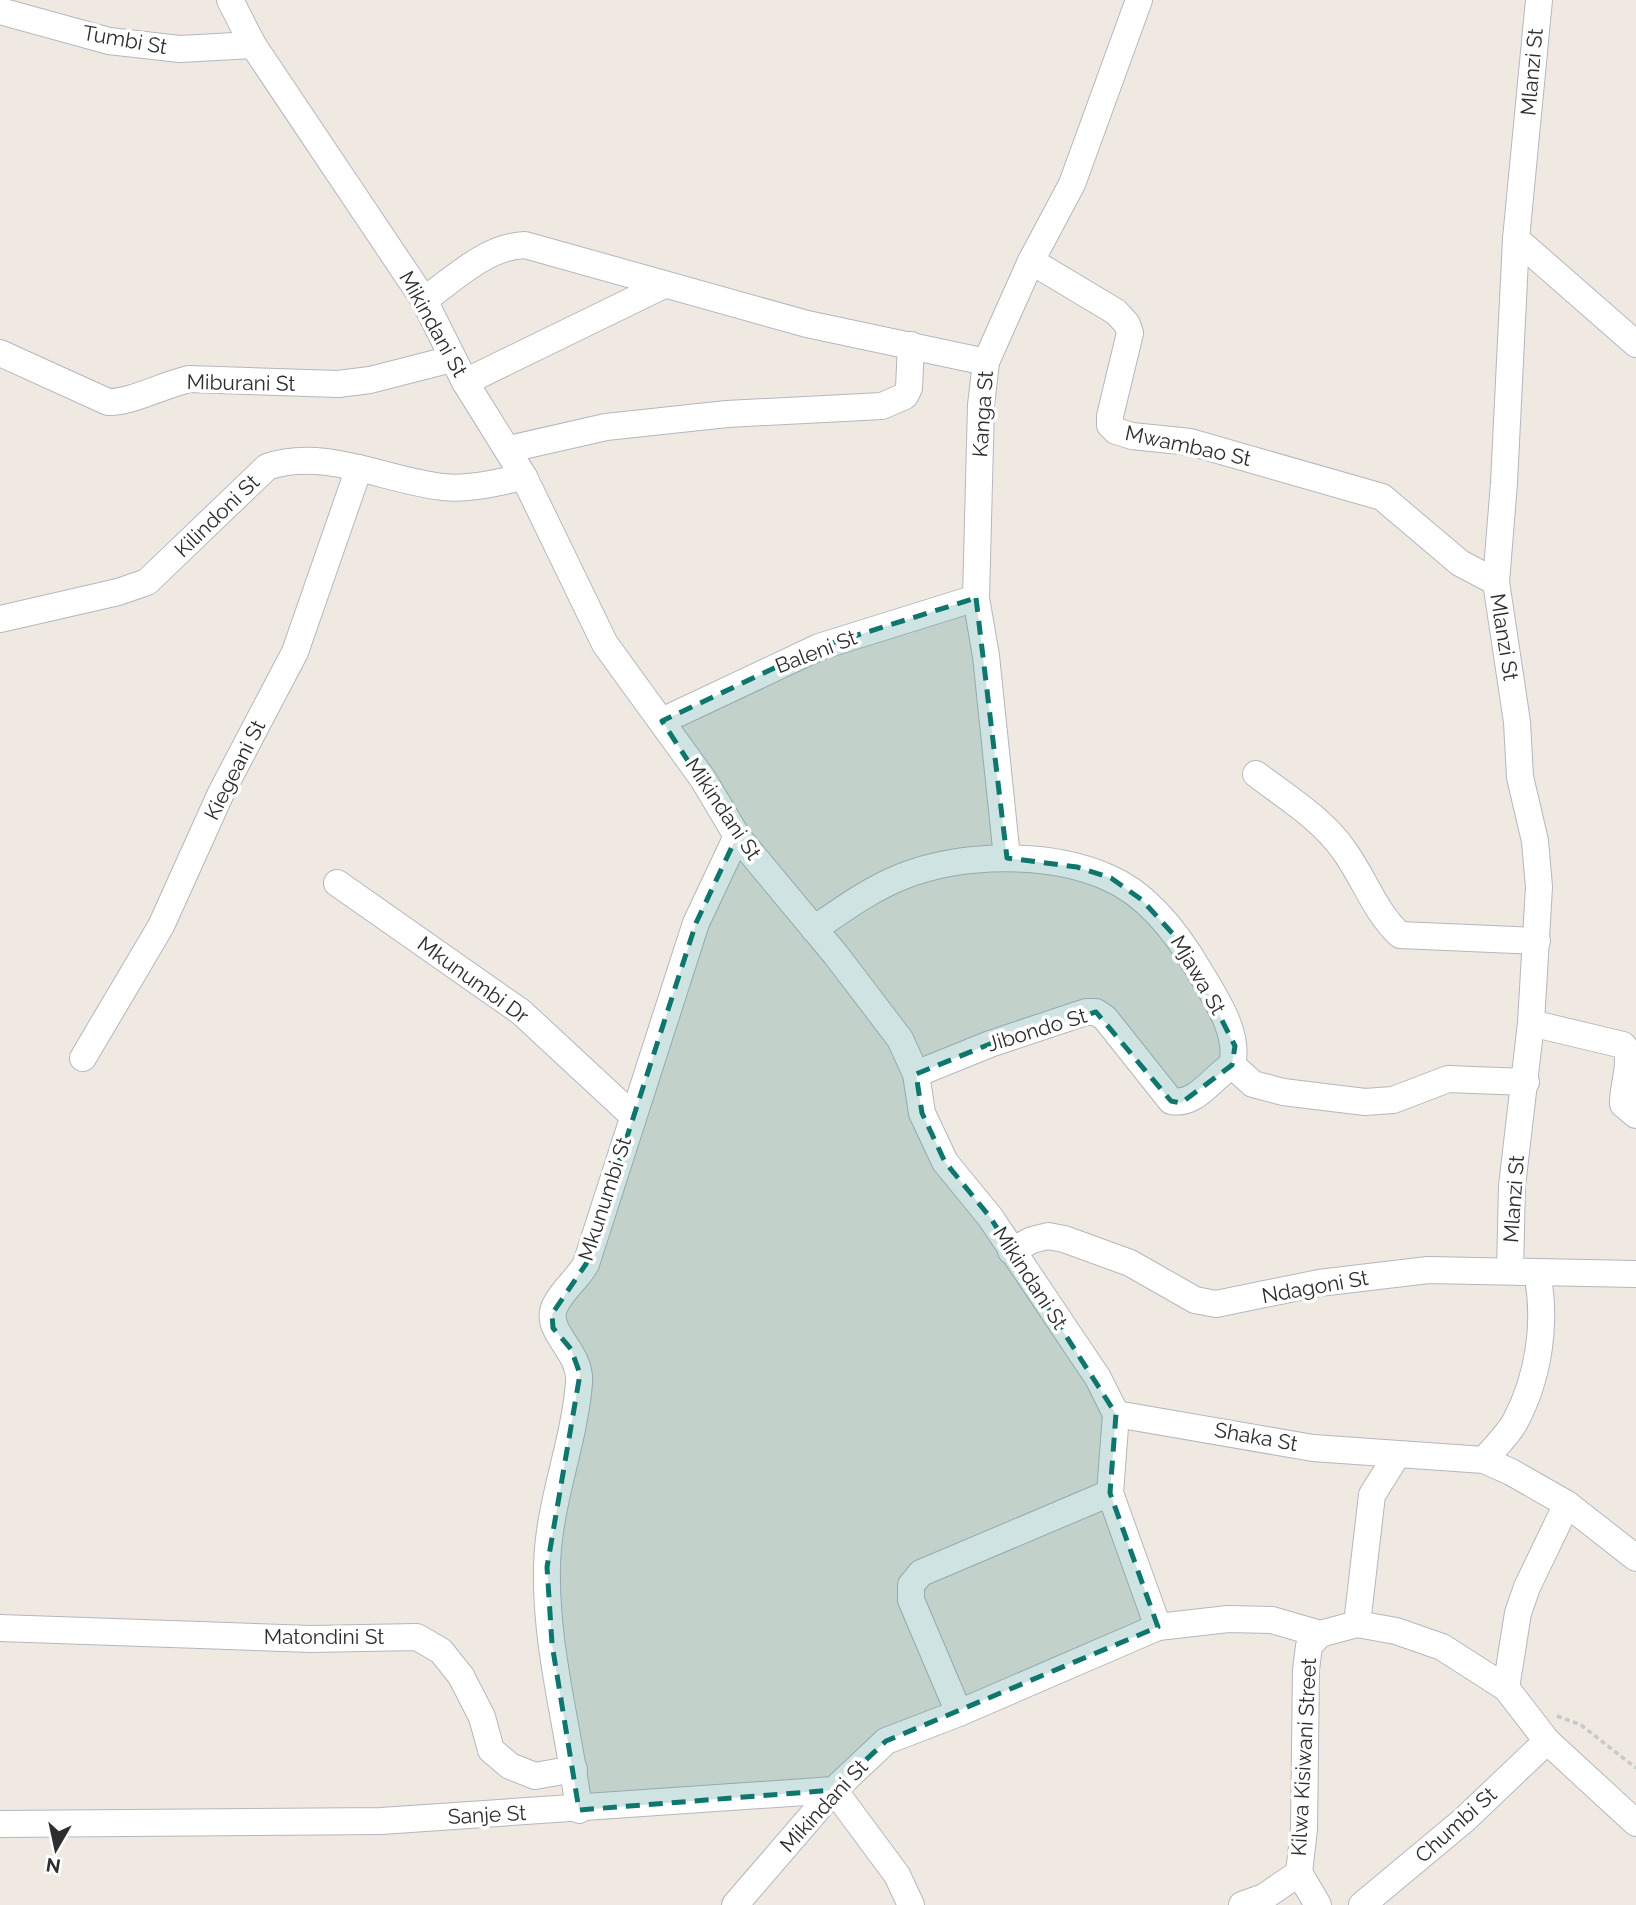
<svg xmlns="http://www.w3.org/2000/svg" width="1636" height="1905" font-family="Raleway,sans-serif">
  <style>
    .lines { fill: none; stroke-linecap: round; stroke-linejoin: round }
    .minor-casing { stroke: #b4b7c1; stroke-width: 28 }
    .path { stroke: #c9c9c9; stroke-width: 3.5; stroke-dasharray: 5 3.5; stroke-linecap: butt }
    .minor { stroke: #fff; stroke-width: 26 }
    .marked { fill: #0f766e; fill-opacity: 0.2; stroke: #0f766e; stroke-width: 5; stroke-dasharray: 14 9; stroke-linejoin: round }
    .labels { text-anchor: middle; stroke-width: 7; stroke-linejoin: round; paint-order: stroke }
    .street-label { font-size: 21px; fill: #2e2e2e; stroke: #fff }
  </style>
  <rect width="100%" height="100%" fill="#efe9e1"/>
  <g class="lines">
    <defs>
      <g id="minor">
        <path d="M 230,0 L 253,45 L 424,300 L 465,382 L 524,477 L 605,644 L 703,779 L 737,836 L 836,955 L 900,1039 L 916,1074 L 922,1113 L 945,1162 L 990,1217 L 1098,1378 L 1116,1414 L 1110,1493 L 1158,1627"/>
        <path d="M 0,11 L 109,41 L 180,49 L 253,45"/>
        <path d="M 1516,239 L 1636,344"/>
        <path d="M 1031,261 L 1116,312 L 1127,324 L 1130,333 L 1110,416 L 1110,425 L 1116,431 L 1132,436 L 1190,442 L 1382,497 L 1460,563 L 1496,582"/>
        <path d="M 424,300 C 454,279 487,246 525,245 L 807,324 L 986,362"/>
        <path d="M 0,353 L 108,402 C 130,403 163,385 189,379 L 338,384 L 370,380 L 452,359"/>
        <path d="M 465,382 L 664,285"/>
        <path d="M 509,449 L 606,427 L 727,414 L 882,406 L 905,396 L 909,388 L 911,345"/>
        <path d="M 0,619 L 118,592 L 147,582 L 267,467 C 325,447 386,481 443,487 C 470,490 498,482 524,477"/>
        <path d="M 662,721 L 819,647 L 976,598"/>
        <path d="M 1256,774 C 1286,797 1321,818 1343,849 C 1364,877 1374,911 1400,935 L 1537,941"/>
        <path d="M 1007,858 L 986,656 L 976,598 L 981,405 L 986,362 L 1031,261 L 1072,184 L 1139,0"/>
        <path d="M 337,883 L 521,1012 L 632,1115"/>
        <path d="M 814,929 C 842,910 869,890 901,877 C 960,853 1050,851 1109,878 C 1149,895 1179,936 1200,972 C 1216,999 1240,1034 1232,1065 L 1253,1084 L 1283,1092 L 1365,1102 L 1393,1100 L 1448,1079 L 1526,1082"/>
        <path d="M 1531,1023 L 1623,1045 C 1635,1058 1622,1086 1623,1104 L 1636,1115"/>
        <path d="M 83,1058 L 161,926 L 221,793 L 295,652 L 359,468"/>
        <path d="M 916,1074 L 990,1044 L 1086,1012 L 1096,1012 L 1105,1018 L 1171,1101 C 1196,1106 1212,1078 1232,1065"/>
        <path d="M 1011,1251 L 1032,1240 L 1048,1236 L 1064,1239 L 1130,1263 L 1195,1300 L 1216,1304 L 1319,1283 L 1428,1270 L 1636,1274"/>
        <path d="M 1510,1271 L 1512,1186 L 1531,1023 L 1539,887 L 1535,841 L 1520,777 L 1517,722 L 1496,582 L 1504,483 L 1516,239 L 1539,0"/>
        <path d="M 1116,1414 L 1313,1448 L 1484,1460 L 1511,1472 L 1567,1504 L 1636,1558"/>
        <path d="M 1484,1460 C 1494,1448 1507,1436 1515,1422 C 1539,1377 1547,1322 1537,1273"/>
        <path d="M 1357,1624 L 1372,1495 L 1397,1455"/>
        <path d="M 0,1628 L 311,1639 L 417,1637 L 441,1651 L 461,1676 L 482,1717 L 491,1750 L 510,1766 L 535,1776 L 574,1769"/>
        <path d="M 1506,1688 L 1518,1613 L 1527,1587 L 1567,1504"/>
        <path d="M 959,1713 L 911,1600 L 911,1585 L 921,1573 L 1110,1493"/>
        <path d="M 579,1810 C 569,1729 545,1648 547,1567 C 548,1504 574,1445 579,1383 C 582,1349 539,1330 557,1302 C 565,1288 578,1278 586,1264 L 696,923 L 737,836"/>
        <path d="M 0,1824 L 381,1821 L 834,1790 L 897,1875 L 911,1905"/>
        <path d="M 1299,1873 L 1318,1905"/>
        <path d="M 735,1905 L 834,1790 L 886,1741 L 959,1713 L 1158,1627 L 1228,1619 L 1272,1620 L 1320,1634"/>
        <path d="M 1242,1905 L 1264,1897 L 1299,1873 L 1304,1829 L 1306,1670 L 1309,1646 L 1320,1634 L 1357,1624 L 1396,1631 L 1442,1647 L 1506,1688 L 1547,1741 L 1636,1823"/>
        <path d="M 1362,1905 L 1464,1820 L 1547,1741"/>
      </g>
    </defs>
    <!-- minor casing -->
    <use href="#minor" class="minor-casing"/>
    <!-- path -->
    <path class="path" d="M 1557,1716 L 1581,1725 L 1636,1768"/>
    <!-- minor -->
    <use href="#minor" class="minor"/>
  </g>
  <!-- marked area -->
  <path class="marked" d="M 976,598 L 1007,858 L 1077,867 L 1111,878 L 1142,900 L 1185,947 L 1235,1046 L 1232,1065 L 1181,1103 L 1171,1101 L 1096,1012 L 990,1044 L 916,1074 L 922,1113 L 945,1162 L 990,1217 L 1116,1414 L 1110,1493 L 1158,1627 L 886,1741 L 834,1790 L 579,1810 L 552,1644 L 547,1567 L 580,1374 L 571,1349 L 553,1328 L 552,1314 L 586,1264 L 696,923 L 737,836 L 662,721 L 819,647 Z"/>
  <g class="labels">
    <!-- street labels -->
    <g class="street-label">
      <text transform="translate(125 40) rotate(10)" y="7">Tumbi St</text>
      <text transform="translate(1532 72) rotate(-85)" y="7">Mlanzi St</text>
      <text transform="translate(433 324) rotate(61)" y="7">Mikindani St</text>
      <text transform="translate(241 383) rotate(1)" y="7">Miburani St</text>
      <text transform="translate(983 414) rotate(-86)" y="7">Kanga St</text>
      <text transform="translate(1188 446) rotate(12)" y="7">Mwambao St</text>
      <text transform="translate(217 516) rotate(-44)" y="7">Kilindoni St</text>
      <text transform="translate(1504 637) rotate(81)" y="7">Mlanzi St</text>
      <text transform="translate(816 652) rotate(-21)" y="7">Baleni St</text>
      <text transform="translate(235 770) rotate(-63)" y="7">Kiegeani St</text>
      <text transform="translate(723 809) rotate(56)" y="7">Mikindani St</text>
      <text transform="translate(1198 975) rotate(60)" y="7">Mjawa St</text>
      <text transform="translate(473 980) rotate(36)" y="7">Mkunumbi Dr</text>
      <text transform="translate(1037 1030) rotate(-17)" y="7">Jibondo St</text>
      <text transform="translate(605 1199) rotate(-72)" y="7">Mkunumbi St</text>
      <text transform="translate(1514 1199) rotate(-86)" y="7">Mlanzi St</text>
      <text transform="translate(1030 1278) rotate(57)" y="7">Mikindani St</text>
      <text transform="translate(1315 1287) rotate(-10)" y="7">Ndagoni St</text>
      <text transform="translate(1256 1437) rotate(10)" y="7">Shaka St</text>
      <text x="324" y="1644">Matondini St</text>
      <text transform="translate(1304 1757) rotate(-87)" y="7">Kilwa Kisiwani Street</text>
      <text transform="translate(824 1806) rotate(-47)" y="7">Mikindani St</text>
      <text transform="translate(487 1815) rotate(-3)" y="7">Sanje St</text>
      <text transform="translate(1456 1825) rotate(-42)" y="7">Chumbi St</text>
    </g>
  </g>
  <!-- north arrow -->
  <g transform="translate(56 1849) rotate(189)" stroke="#ffffff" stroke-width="5" paint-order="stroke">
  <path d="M0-5L12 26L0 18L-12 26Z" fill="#2e2e2e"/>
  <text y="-10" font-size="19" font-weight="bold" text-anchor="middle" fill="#2e2e2e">N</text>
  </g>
</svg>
